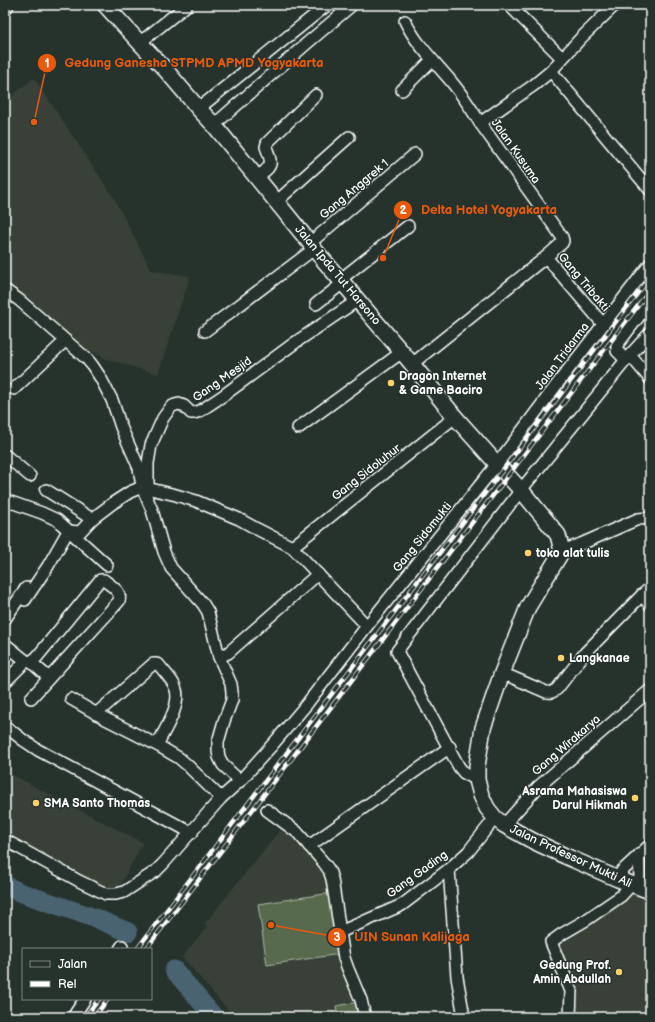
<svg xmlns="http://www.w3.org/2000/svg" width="655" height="1022" font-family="'Balsamiq Sans',sans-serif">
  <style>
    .built { fill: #384137 }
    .garden { fill: #596b4e; stroke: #acb5a6 }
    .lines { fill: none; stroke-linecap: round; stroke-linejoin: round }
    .river { stroke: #4a646f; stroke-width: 19 }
    .minor-casing { stroke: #fff; stroke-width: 14 }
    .tertiary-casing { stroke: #fff; stroke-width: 16 }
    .secondary-casing { stroke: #fff; stroke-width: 18 }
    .minor { stroke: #26332d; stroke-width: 11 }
    .tertiary { stroke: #26332d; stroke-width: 13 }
    .secondary { stroke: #26332d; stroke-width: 15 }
    .rail-casing { stroke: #fff; stroke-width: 4.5 }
    .rail { stroke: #26332d; stroke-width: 3; stroke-dasharray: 9; stroke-linecap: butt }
    .poi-dot { fill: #ffd166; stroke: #26332d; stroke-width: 1.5 }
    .labels { text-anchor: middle; stroke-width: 3; stroke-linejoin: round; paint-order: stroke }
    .street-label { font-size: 12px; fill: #fff; stroke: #26332d }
    .poi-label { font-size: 12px; font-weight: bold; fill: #fff; stroke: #26332d; text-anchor: start }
    .leader { fill: none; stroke: #e8590c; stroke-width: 1.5 }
    .callout-dot { fill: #e8590c; stroke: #26332d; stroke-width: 1.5 }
    .mark-label { font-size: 12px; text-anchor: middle; font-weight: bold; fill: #fff }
    .callout-label { font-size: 13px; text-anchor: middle; font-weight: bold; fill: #e8590c; stroke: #26332d; stroke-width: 3; stroke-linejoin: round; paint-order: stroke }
  </style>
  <rect width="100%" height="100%" fill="#26332d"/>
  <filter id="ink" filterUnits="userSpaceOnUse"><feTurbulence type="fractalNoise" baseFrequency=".025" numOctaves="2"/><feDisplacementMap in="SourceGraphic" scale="8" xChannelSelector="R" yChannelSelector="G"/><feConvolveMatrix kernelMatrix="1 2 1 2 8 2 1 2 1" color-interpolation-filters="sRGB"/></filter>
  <g filter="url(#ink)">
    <!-- built -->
    <g class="built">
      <path d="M 34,78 L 114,198 L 151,270 L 190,276 L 158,374 L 106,359 L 43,324 L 5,287 L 5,101 Z"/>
      <path d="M 5,771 L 143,843 L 118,889 L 111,891 L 54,863 L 5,835 Z"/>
      <path d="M 280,830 L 299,841 L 322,868 L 335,902 L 336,935 L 368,1017 L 234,1017 L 182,957 L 207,927 L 205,923 Z"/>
      <path d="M 650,858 L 650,1017 L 574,1017 L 553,945 L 624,897 L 643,866 Z"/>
    </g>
    <!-- garden -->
    <g class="garden">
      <path d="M 331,893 L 340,954 L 267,965 L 258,904 Z"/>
      <path d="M 359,1002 L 362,1017 L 338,1017 L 336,1006 Z"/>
    </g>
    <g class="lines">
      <!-- river -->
      <g class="river">
        <path d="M 5,885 L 19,892 L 95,918 L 128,932"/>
        <path d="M 174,970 L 214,1017"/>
      </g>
      <defs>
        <g id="minor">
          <path d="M 509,5 L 562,58"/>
          <path d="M 405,21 C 416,44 434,61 450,80 C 461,93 471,108 480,123"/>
          <path d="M 139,42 L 147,37 L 187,5"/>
          <path d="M 551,71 L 650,190"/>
          <path d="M 402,90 L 432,60"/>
          <path d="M 198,108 L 208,101 L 327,5"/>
          <path d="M 214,125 L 306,44 L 352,5"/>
          <path d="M 257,178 C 271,165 274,167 266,147 L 267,143 L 316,95"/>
          <path d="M 276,202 L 349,137"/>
          <path d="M 310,243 L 415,154"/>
          <path d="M 546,257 L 603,324"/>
          <path d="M 341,279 L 408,226"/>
          <path d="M 5,290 L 19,300 L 87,359 L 92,365 L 100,377 L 112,400 L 121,427 L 139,468 L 142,487 L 152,510 L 164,552 L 171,568 L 203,604 L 208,612 L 219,657 L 231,684 L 232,692 L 232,700 L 224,721 L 218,742 L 218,751 L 219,757 L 223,765 L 240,781"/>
          <path d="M 316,304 L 343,283"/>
          <path d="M 205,331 L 314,249"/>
          <path d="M 630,355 L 650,379"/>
          <path d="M 626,360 L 617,351 L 617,345 L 650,302"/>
          <path d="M 412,364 L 546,257 L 562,243 L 563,241 L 562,237 L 480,123 L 534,85 L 551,71 L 580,39 L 615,5"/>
          <path d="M 14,389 L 65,341"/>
          <path d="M 298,428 L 402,352"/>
          <path d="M 5,455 L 30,476"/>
          <path d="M 148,489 L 148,463 L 151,445 L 163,418 L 171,407 L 175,405 L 179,404 L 184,406 L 191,413 L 194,413 L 200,411 L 224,395 L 296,342 L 358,300"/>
          <path d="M 46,490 L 76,509 L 92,519"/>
          <path d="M 5,500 L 42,513 L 57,520 L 107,565"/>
          <path d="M 68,531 L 80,532 L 92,519 L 113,503 L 130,492 L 142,487 L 176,495 L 196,501 L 239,519 L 257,529 L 292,547 L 367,626"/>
          <path d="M 292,547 L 455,417"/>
          <path d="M 562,551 L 581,544 L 638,519 L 650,518"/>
          <path d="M 642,595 L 650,605"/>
          <path d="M 25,600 L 48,566 L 68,531"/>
          <path d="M 5,619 L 26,588"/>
          <path d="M 5,644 L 26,661 L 31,662 L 37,657 L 100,580 L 104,580 C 111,586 122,591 119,601 L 31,698"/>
          <path d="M 219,657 L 228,653 L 318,574"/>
          <path d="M 31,662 L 49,678"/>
          <path d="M 502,673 L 546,692 C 551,693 553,692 557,689 L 585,653 L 642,595 L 650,588"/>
          <path d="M 5,682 L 26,661"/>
          <path d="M 71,699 L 104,718 L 157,745 L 179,758 L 186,764 L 221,798"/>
          <path d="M 96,714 L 153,664 L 156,664 L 159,665 C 164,672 172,679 175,687 C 183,703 164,731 157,745"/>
          <path d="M 9,729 L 23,740 L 38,750 L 192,833"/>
          <path d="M 477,780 L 464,773 L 459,767 L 399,655 L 397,651 L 521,490 L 630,355 L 650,333"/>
          <path d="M 267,810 L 297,832 L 324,863 L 329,870 L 332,879 L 342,945 L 344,958 L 348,969 L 361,1000 L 365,1017"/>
          <path d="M 504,825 L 538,787 L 650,690"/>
          <path d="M 5,840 L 79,881 L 106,894 L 116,894 L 124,892 L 156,871 L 163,864 L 221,798 L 240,781 L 274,743 L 306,705 L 367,626 L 497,464 L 561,379 L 650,264"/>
          <path d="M 309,846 L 450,747"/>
          <path d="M 449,869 L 457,977 L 464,1017"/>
          <path d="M 618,879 L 622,871 L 650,845"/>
          <path d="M 637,886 L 640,878 L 639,855"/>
          <path d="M 340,932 L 402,905 L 449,869 L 468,852 L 495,818"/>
          <path d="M 120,949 L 122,946"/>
          <path d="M 73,1017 L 85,999"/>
          <path d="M 570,1017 L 571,991 L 551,942 L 562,934 L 586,920 L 621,896 L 632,884"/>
        </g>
        <path id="tertiary" d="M 5,8 L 7,5"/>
        <path id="secondary" d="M 105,5 L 139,42 L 164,68 L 198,108 L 214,125 L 310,243 L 314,249 L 412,364 L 455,417 L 497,464 L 521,490 L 558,535 L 562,551 L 528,607 L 502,673 L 483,728 L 477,766 L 477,780 L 481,795 L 487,808 L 495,818 L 504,825 L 533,841 L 565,856 L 618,879 L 650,891"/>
      </defs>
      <!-- minor casing -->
      <use href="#minor" class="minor-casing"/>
      <!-- tertiary casing -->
      <use href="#tertiary" class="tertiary-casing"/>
      <!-- secondary casing -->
      <use href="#secondary" class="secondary-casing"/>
      <!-- minor -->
      <use href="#minor" class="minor"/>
      <!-- tertiary -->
      <use href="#tertiary" class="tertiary"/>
      <!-- secondary -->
      <use href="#secondary" class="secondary"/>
      <defs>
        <g id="rail">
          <path d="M 137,949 L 650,277"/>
          <path d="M 146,949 L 650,290"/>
          <path d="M 85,1017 L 99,999"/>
          <path d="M 94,1017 L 108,999"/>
        </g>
      </defs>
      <!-- rail casing -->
      <use href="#rail" class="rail-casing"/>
      <!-- rail -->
      <use href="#rail" class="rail"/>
    </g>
  </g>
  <!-- markers -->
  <g class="poi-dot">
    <circle cx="391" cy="383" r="4"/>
    <circle cx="528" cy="553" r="4"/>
    <circle cx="561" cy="658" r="4"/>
    <circle cx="635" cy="798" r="4"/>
    <circle cx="36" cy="803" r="4"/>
    <circle cx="619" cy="972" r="4"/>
  </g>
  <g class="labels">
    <!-- street labels -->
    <g class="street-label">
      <text transform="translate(516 151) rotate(55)" y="4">Jalan Kusuma</text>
      <text transform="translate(354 189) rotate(-40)" y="4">Gang Anggrek 1</text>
      <text transform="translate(338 275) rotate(50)" y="4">Jalan Ipda Tut Harsono</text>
      <text transform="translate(584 282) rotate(50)" y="4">Gang Tribakti</text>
      <text transform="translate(562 356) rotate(-53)" y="4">Jalan Tridarma</text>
      <text transform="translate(222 379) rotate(-35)" y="4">Gang Mesjid</text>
      <text transform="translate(366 472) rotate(-38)" y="4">Gang Sidoluhur</text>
      <text transform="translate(422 537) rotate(-51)" y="4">Gang Sidomukti</text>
      <text transform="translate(566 745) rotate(-41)" y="4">Gang Wirakarya</text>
      <text transform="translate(571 856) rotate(25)" y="4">Jalan Professor Mukti Ali</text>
      <text transform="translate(417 874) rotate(-36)" y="4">Gang Gading</text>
    </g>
    <!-- poi labels -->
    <g class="poi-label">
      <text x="399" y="380">Dragon Internet<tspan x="399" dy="14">&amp; Game Baciro</tspan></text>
      <text x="536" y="557">toko alat tulis</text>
      <text x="569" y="662">Langkanae</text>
      <text x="627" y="795" text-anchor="end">Asrama Mahasiswa<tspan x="627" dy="14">Darul Hikmah</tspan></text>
      <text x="44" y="807">SMA Santo Thomas</text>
      <text x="611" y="969" text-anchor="end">Gedung Prof.<tspan x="611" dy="14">Amin Abdullah</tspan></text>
    </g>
  </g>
  <!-- callouts -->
  <path class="leader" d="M34 122L47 63M383 258L403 210M271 925L337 937"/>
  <g class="callout-dot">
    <circle cx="34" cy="122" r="4"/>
    <circle cx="383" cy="258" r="4"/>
    <circle cx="271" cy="925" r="4"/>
    <circle cx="47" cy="63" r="10"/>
    <circle cx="403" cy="210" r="10"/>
    <circle cx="337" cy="937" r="10"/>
  </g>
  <g class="mark-label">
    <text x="47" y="67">1</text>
    <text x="403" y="214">2</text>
    <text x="337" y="941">3</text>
  </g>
  <g class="callout-label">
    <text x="194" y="67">Gedung Ganesha STPMD APMD Yogyakarta</text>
    <text x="489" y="214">Delta Hotel Yogyakarta</text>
    <text x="412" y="941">UIN Sunan Kalijaga</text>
  </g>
  <!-- margin -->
  <rect width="655" height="1022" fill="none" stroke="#26332d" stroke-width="20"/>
  <rect x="10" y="10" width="635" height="1002" fill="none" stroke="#fff" stroke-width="1.5" filter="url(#ink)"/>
  <!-- legend -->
  <rect x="22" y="948" width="130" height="52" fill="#26332d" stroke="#7d8581"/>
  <rect x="30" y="961" width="20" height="6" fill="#26332d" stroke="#7d8581"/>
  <text x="58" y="968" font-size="12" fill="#ffffff">Jalan</text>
  <rect x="30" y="981" width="20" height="6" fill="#ffffff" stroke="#7d8581"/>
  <text x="58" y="988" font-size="12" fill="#ffffff">Rel</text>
</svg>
